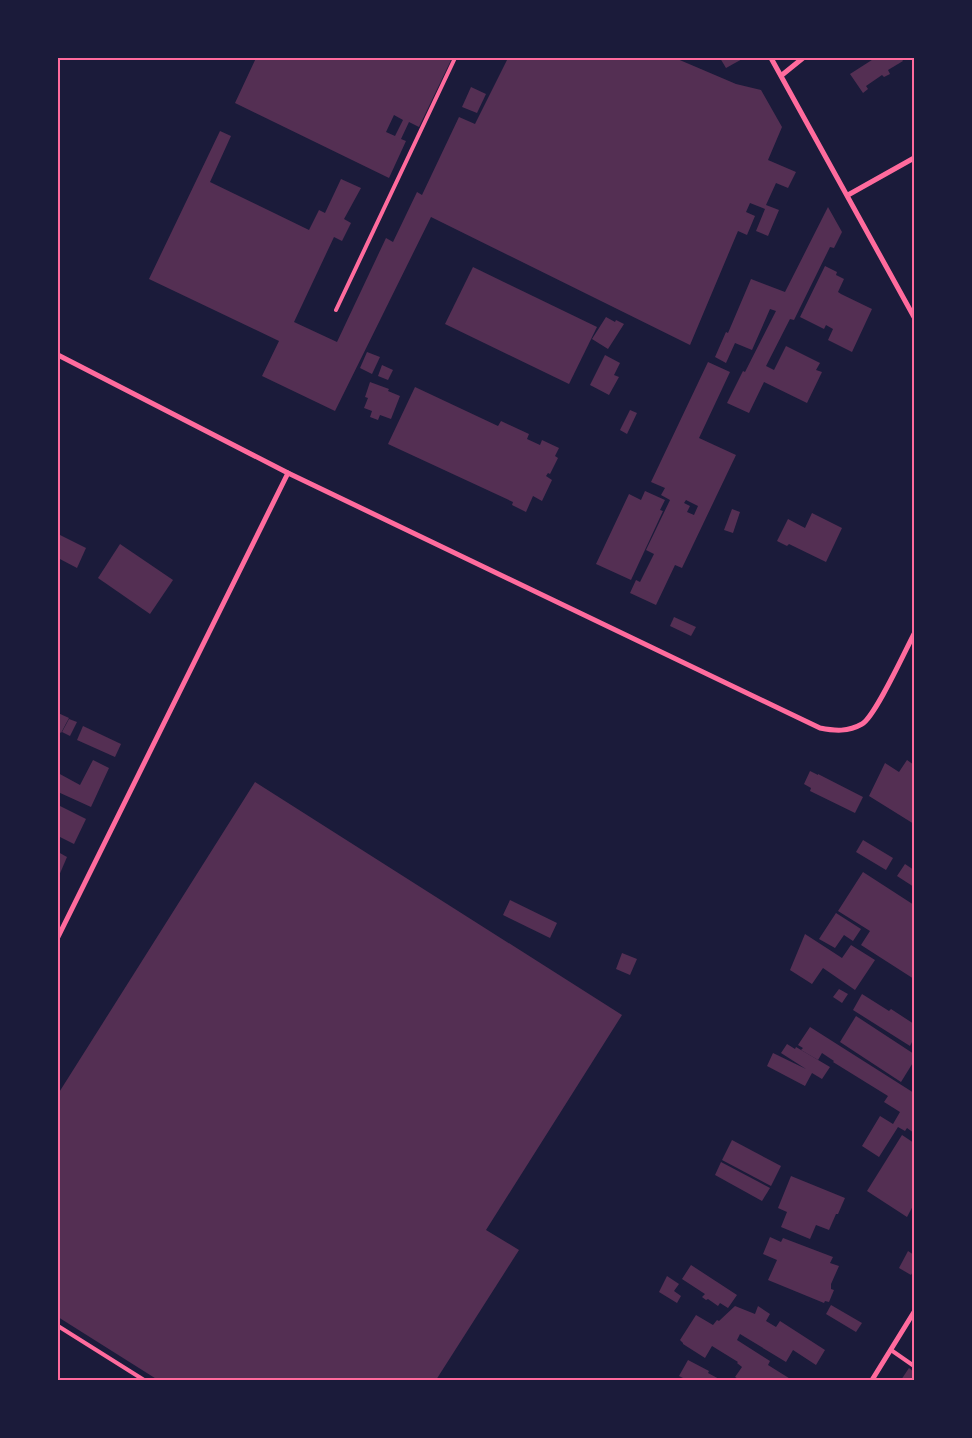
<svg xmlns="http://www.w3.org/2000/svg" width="972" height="1438" font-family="Overpass,sans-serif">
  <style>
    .building { fill: #542f53; fill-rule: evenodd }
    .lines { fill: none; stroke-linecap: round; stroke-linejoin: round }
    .service { stroke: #ff6b9d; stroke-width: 4 }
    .minor { stroke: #ff6b9d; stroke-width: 5 }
    .neatline { fill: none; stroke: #ff6b9d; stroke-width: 2 }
  </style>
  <rect width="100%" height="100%" fill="#1b1b3a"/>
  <!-- building -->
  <g class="building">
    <path d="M 256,58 L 452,58 L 419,127 L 409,122 L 401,139 L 406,141 L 389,178 L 235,103 ZM 394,115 L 403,120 L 395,136 L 386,132 Z"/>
    <path d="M 508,58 L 675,58 L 736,84 L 761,90 L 782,127 L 768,160 L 796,172 L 788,188 L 776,183 L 766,205 L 779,210 L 768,236 L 756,231 L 765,209 L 750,203 L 746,212 L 755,216 L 747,235 L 738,231 L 690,345 L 431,217 L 335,411 L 262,376 L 279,341 L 149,279 L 220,131 L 231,136 L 210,182 L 309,230 L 319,210 L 325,213 L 341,179 L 361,188 L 344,219 L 351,223 L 342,241 L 334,237 L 294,322 L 337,342 L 386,238 L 393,242 L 417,192 L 422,195 L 459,117 L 475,124 Z"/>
    <path d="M 720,58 L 744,58 L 726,68 Z"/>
    <path d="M 875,58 L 901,58 L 903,61 L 888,70 L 890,74 L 884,77 L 882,75 L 866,86 L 868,89 L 863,93 L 850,74 Z"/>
    <path d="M 471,87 L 486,94 L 477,113 L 462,107 Z"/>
    <path d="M 828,207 L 842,232 L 834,248 L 830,247 L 794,320 L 790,319 L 766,366 L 774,370 L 786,346 L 820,363 L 816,370 L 822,372 L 807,403 L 764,382 L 749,413 L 727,403 L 743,371 L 745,372 L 776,311 L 770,309 L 752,350 L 735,343 L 726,363 L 715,357 L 726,332 L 728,333 L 751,279 L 785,292 Z"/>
    <path d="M 825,266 L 837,272 L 836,275 L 844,279 L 838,292 L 841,294 L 872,309 L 852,352 L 828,340 L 833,329 L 826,325 L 824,329 L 800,317 Z"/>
    <path d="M 473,267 L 597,327 L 569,384 L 445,324 Z"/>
    <path d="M 606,317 L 615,322 L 616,320 L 624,324 L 608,349 L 592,339 Z"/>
    <path d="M 367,352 L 380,357 L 372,374 L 360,368 Z"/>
    <path d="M 605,355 L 620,363 L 614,375 L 619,377 L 609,395 L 590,385 Z"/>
    <path d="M 708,362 L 730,372 L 699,438 L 736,455 L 682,568 L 675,565 L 656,605 L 630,593 L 636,580 L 640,582 L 654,554 L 646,550 L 670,500 L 661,495 L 665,488 L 651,482 ZM 686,500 L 698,506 L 694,515 L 687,512 L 690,506 L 684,503 Z"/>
    <path d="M 382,365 L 393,370 L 388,380 L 378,376 Z"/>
    <path d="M 370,382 L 389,389 L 388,391 L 400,396 L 391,419 L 380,415 L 378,420 L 370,417 L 372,411 L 364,408 L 368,398 L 365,397 Z"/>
    <path d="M 415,387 L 498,426 L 501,421 L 529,434 L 527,439 L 540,445 L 542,440 L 559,448 L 555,456 L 558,458 L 550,474 L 548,473 L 546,476 L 552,480 L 542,501 L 533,496 L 526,512 L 512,505 L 513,502 L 388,444 Z"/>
    <path d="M 630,410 L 637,413 L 627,434 L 620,430 Z"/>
    <path d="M 645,491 L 665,500 L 660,510 L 663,511 L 631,580 L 596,564 L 629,494 L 641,500 Z"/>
    <path d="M 732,509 L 740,512 L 733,533 L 724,530 Z"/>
    <path d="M 812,513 L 842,528 L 826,562 L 789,544 L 787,546 L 777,541 L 788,519 L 805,528 Z"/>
    <path d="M 58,534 L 86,548 L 77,568 L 58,558 Z"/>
    <path d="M 120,544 L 173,580 L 150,614 L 98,578 Z"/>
    <path d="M 674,617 L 696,627 L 691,636 L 670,626 Z"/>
    <path d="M 58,713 L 69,718 L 61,733 L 58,731 Z"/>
    <path d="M 69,719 L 77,722 L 70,736 L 62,732 Z"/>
    <path d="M 83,726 L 121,744 L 115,757 L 77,740 Z"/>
    <path d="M 93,760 L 109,768 L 91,807 L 58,792 L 58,773 L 80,785 Z"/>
    <path d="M 907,760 L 914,765 L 914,824 L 869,796 L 885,763 L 899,772 Z"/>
    <path d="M 810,771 L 818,775 L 818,774 L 863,797 L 855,813 L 810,791 L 811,788 L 804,784 Z"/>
    <path d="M 255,782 L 622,1015 L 486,1230 L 519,1250 L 436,1380 L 158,1380 L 58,1317 L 58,1094 Z"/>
    <path d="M 58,805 L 86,819 L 74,844 L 58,836 Z"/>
    <path d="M 863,840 L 893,858 L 886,870 L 856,852 Z"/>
    <path d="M 58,852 L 67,857 L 58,878 Z"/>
    <path d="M 905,864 L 914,870 L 914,887 L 897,876 Z"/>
    <path d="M 863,872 L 914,905 L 914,979 L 861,945 L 870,931 L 838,911 Z"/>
    <path d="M 510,900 L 557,923 L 550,938 L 503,915 Z"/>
    <path d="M 836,913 L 861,929 L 853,941 L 844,935 L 835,948 L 819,939 Z"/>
    <path d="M 805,934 L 842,958 L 851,945 L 875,960 L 855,990 L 823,968 L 812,984 L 790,970 Z"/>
    <path d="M 622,953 L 637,959 L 630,975 L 616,969 Z"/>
    <path d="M 839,989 L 848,994 L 842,1003 L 833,997 Z"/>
    <path d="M 862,994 L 889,1011 L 891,1009 L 914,1024 L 914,1044 L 912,1042 L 910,1046 L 853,1010 Z"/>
    <path d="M 856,1016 L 914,1054 L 914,1061 L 901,1082 L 840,1042 Z"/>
    <path d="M 810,1027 L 914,1093 L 914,1133 L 907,1128 L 905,1131 L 898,1127 L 879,1157 L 862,1146 L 880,1116 L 893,1124 L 900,1112 L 884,1102 L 888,1096 L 833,1062 L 834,1061 L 822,1053 L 818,1060 L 801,1050 L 803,1048 L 798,1045 Z"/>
    <path d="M 787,1044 L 795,1049 L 796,1047 L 830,1067 L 822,1079 L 812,1073 L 805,1086 L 767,1066 L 773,1053 L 806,1069 L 781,1053 Z"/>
    <path d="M 902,1135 L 914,1143 L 914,1204 L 907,1217 L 867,1191 Z"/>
    <path d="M 732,1140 L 781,1166 L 771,1186 L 722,1160 Z"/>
    <path d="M 721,1162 L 770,1188 L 762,1201 L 715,1175 Z"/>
    <path d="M 791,1176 L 845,1198 L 838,1214 L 836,1214 L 829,1230 L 816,1225 L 810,1239 L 781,1227 L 787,1212 L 778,1208 Z"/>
    <path d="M 770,1237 L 781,1242 L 783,1238 L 833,1257 L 830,1263 L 839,1266 L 831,1284 L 831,1289 L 834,1290 L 829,1302 L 825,1301 L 824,1303 L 768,1280 L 777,1260 L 763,1254 Z"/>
    <path d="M 908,1251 L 914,1255 L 914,1270 L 911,1275 L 899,1268 Z"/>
    <path d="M 691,1265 L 737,1295 L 728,1308 L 720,1303 L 718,1306 L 708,1299 L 706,1300 L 702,1297 L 705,1294 L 682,1279 Z"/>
    <path d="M 667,1276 L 679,1284 L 674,1291 L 681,1296 L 677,1303 L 659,1292 Z"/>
    <path d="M 831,1305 L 862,1323 L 856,1332 L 826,1314 Z"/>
    <path d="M 735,1306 L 755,1314 L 758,1306 L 770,1314 L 766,1321 L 776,1327 L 780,1321 L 825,1350 L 816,1365 L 793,1350 L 786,1362 L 740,1334 L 737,1340 L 770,1361 L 768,1365 L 792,1380 L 740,1380 L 735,1377 L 742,1367 L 737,1363 L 738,1362 L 712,1346 L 705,1358 L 683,1344 L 683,1343 L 680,1340 L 696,1315 L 713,1325 L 717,1320 L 719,1321 Z"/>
    <path d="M 688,1360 L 709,1371 L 708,1373 L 721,1380 L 687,1380 L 679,1376 Z"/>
    <path d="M 909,1368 L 914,1372 L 914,1380 L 901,1380 Z"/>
  </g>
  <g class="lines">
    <!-- service -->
    <g class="service">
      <path d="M 336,310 L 455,58"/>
      <path d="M 58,1326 L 144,1380"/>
      <path d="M 891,1350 L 914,1366"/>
    </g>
    <!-- minor -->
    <g class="minor">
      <path d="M 771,58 L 914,317"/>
      <path d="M 782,75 L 803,58"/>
      <path d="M 848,195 L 914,158"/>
      <path d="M 58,355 L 288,473 L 820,728 C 835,731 848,732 862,724 C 875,717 905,651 914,634"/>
      <path d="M 58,937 L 288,473"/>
      <path d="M 872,1380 L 914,1312"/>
    </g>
  </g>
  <!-- border -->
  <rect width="972" height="1438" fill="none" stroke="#1b1b3a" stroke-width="118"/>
  <rect x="59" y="59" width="854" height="1320" class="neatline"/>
</svg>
